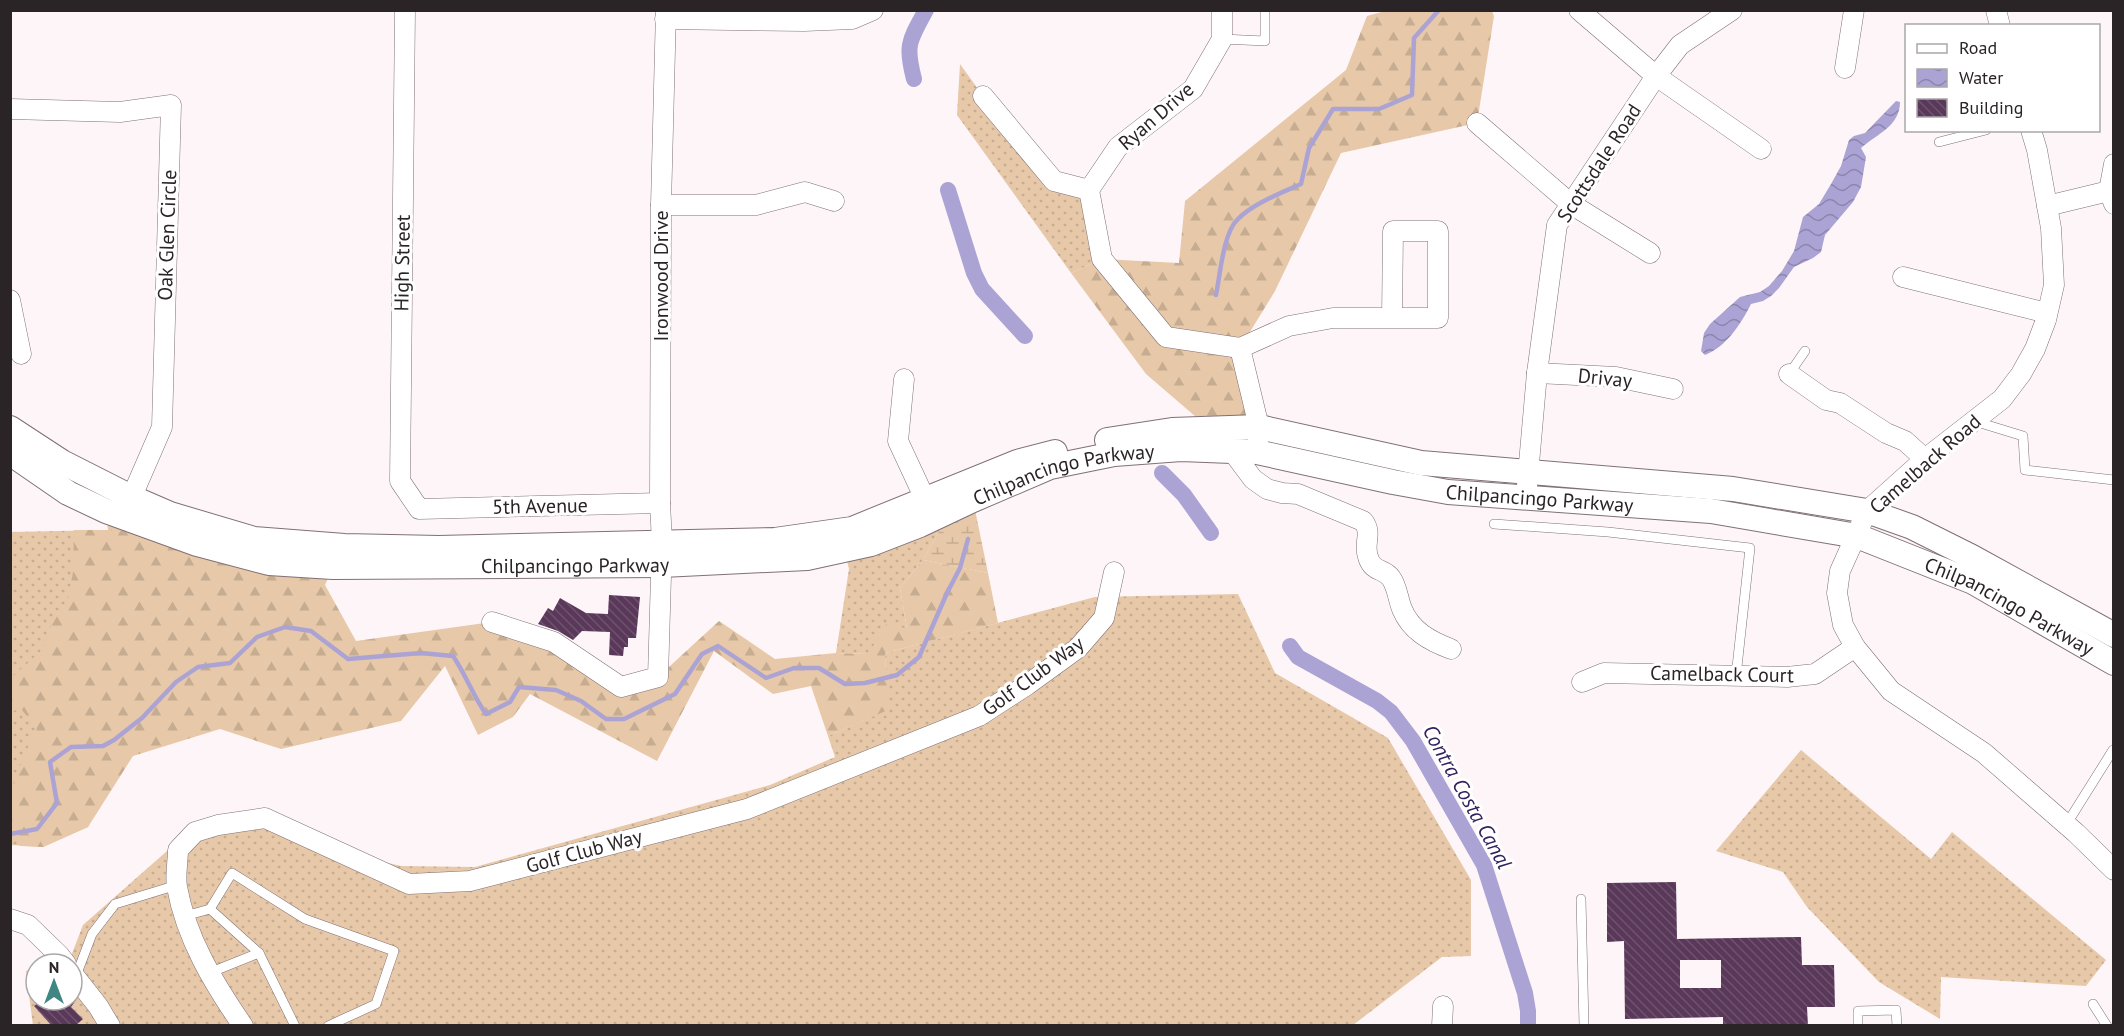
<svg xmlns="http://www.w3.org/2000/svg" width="2124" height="1036" font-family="'PT Sans',sans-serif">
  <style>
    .grass { fill: url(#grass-dots) }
    .forest { fill: url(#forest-firs) }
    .wetland { fill: url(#wetland-marsh) }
    .water { fill: url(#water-waves) }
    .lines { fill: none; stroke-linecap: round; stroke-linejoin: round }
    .stream { stroke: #aca3d5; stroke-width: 4.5 }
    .canal { stroke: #aca3d5; stroke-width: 16 }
    .building { fill: url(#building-back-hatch); fill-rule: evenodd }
    .service-casing { stroke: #807074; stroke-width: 10 }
    .minor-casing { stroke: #807074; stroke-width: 21 }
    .tertiary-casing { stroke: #807074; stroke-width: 26 }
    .service { stroke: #fff; stroke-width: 9 }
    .minor { stroke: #fff; stroke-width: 20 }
    .tertiary { stroke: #fff; stroke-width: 24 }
    .labels { text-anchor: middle; stroke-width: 6; stroke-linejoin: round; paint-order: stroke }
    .street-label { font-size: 20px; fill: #2b2426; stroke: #fff }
    .water-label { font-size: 21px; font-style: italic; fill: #33225e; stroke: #fff }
  </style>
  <defs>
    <pattern id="grass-dots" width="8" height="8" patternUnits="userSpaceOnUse" patternTransform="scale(1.5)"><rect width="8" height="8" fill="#e7c8a8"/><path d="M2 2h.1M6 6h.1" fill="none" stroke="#c6ac90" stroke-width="1.8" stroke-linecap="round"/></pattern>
    <pattern id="forest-firs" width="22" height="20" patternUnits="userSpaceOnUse" patternTransform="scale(1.5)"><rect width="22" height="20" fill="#e7c8a8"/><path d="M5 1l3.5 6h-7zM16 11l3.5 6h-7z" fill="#c6ac90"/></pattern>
    <pattern id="wetland-marsh" width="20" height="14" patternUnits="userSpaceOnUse" patternTransform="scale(1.5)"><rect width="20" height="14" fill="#e7c8a8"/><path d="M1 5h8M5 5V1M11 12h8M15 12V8" fill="none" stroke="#c6ac90"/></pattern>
    <pattern id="water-waves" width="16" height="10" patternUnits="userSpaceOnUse" patternTransform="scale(1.5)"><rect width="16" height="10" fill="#aca3d5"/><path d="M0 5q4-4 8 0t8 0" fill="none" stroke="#8c85ad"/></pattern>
    <pattern id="building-back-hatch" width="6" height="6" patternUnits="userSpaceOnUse" patternTransform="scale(1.5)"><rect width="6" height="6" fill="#5a385a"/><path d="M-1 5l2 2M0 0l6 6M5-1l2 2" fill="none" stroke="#6e536e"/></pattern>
  </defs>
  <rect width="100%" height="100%" fill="#fdf5f7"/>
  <!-- grass -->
  <g class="grass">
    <path d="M 960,64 L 983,96 L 1054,181 L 1089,190 L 1102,259 L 1071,273 L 957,115 Z"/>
    <path d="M 951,510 L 923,560 L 900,588 L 907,629 L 868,654 L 836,653 L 849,569 L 844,550 Z"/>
    <path d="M 106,511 L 197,544 L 88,827 L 43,847 L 11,845 L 10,532 L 108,530 Z"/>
    <path d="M 1238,594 L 1275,673 L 1388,738 L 1471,880 L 1471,956 L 1442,957 L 1353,1025 L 33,1026 L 26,971 L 36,969 L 36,1000 L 72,1000 L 72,964 L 68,964 L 83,925 L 167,851 L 179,849 L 195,832 L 265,818 L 341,852 L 401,866 L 475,867 L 770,785 L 835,757 L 828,736 L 887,710 L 885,653 L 1095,597 Z"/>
    <path d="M 1801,750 L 1931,859 L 1952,832 L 2106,960 L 2086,986 L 1941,977 L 1940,1019 L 1879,982 L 1807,907 L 1783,872 L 1716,851 Z"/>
  </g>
  <!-- forest -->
  <g class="forest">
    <path d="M 1389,10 L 1492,11 L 1494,16 L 1477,123 L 1341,153 L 1275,291 L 1240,348 L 1259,427 L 1210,429 L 1146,374 L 1071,273 L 1102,259 L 1179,263 L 1185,201 L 1346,70 L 1367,16 Z"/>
    <path d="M 74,530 L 108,530 L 168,534 L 333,567 L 325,585 L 356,641 L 492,622 L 519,630 L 621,687 L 658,677 L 719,621 L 775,659 L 836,653 L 868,654 L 888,622 L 907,629 L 900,588 L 923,560 L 988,573 L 998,623 L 885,653 L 888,710 L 828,736 L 811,686 L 773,694 L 714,651 L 657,761 L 530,694 L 513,717 L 478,735 L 445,666 L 401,721 L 281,749 L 220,729 L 133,756 L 88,827 L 43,847 L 20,846 C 17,839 11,831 11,824 C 6,793 23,756 37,729 L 22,710 L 11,711 L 11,678 L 42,650 L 52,622 L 68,599 L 73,572 Z"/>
  </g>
  <!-- wetland -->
  <path class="wetland" d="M 973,500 L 988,573 L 923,560 L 951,510 Z"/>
  <!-- water -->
  <path class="water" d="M 1896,101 L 1900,102 C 1900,126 1877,134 1861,148 L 1866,157 L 1861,187 L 1853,202 L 1825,235 L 1821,252 L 1813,258 L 1794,267 L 1779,288 L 1771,296 L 1763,301 L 1751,304 C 1741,324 1726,347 1705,355 L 1701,351 L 1704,333 L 1710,324 L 1740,297 L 1760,292 L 1769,286 L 1782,271 L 1794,251 L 1803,217 L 1819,204 L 1831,184 L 1841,166 L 1849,140 L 1854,136 L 1865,133 Z"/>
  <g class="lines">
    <!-- stream -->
    <g class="stream">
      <path d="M 1216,295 C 1220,276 1223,234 1237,220 C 1252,204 1281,193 1301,184 L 1309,148 L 1333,109 L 1379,109 L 1412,95 L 1414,38 L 1439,10"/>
      <path d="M 10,834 L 37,829 L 57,803 L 50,762 L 71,747 L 103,746 L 114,740 L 142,718 L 176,682 L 198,667 L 230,663 L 257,637 L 285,627 L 311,631 L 348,659 L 421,653 L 453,656 C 466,675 473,696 486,714 L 510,702 L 519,687 L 556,690 L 581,701 L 606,719 L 624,719 L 675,694 L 702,654 L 718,646 L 766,678 L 794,668 L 819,668 L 845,684 L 865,683 L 897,675 L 919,657 L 947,593 L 960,568 L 968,539"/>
    </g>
    <!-- canal -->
    <g class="canal">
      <path d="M 914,79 C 905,45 909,41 926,10"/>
      <path d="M 948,190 L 974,273 L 982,289 L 1025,336"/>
      <path d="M 1162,473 L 1184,495 L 1211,533"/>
      <path d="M 1290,646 L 1298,657 L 1377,701 L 1391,712 L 1413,741 L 1484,865 L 1525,993 L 1528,1011 L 1528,1026"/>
    </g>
  </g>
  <!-- building -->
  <g class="building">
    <path d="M 609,595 L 640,597 L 636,638 L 628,638 L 628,647 L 624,647 L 623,656 L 609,655 L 610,632 L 582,631 L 573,640 L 558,631 L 538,624 L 548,608 L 553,611 L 560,598 L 586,613 L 608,614 Z"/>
    <path d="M 1676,882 L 1677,939 L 1801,937 L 1802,965 L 1834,965 L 1835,1007 L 1807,1007 L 1808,1026 L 1788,1026 L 1788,1024 L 1723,1026 L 1723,1017 L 1625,1019 L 1624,941 L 1607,942 L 1607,883 ZM 1680,960 L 1721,960 L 1721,988 L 1680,988 Z"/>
    <path d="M 42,1000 L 76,1000 L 71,1007 L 83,1019 L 75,1026 L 52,1026 L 34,1006 Z"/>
  </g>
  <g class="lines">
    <defs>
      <g id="service">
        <path d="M 1222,39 L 1265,41 L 1265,10"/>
        <path d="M 1939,142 L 1986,130"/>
        <path d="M 1789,374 L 1805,351"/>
        <path d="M 1974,421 L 2023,436 L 2025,470 L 2114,480"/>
        <path d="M 1494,524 L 1608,532 L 1750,548 L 1736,676"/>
        <path d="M 2066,825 L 2113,750"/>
        <path d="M 1581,899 L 1584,1026"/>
        <path d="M 185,916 L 210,909"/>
        <path d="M 209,973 L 259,953"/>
        <path d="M 76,976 L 92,934 L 115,904 L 177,885"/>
        <path d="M 2093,1004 L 2107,1026"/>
        <path d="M 295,1026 L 259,953 L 210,909 L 232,873 L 305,919 L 394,951 L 376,1004 L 328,1026"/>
        <path d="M 1858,1026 L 1858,1011 L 1896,1010 L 1897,1026"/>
      </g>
      <g id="minor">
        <path d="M 405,10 L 400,481 L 419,509 L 660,503"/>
        <path d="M 1222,10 L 1222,39 L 1193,89 L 1118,147 L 1089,190 L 1102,259 L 1166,337 L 1240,348 L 1289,326 L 1333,318 L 1438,318 L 1438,231 L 1393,231 L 1392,318"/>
        <path d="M 1579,10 L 1656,76 L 1761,149"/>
        <path d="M 1996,10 L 2000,26"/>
        <path d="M 665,19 L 804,21 L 852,19 L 873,10"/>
        <path d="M 1845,68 L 1854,10"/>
        <path d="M 983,96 L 1054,181 L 1089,190"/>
        <path d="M 10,109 L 120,112 L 171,105 L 162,427 L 126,510"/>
        <path d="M 1477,123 L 1571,204 L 1650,253"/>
        <path d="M 2031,130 L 2037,150 L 2051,228 L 2054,285 L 2046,320 L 2035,349 L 2021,374 L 2002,399 L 1925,459 L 1867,511 L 1840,571 L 1837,593 L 1843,625 L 1855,647 L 1891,691 L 1984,753 L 2076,833 L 2114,870"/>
        <path d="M 2114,164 L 2109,191 L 2114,204"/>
        <path d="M 661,205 L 756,205 L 805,192 L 834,201"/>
        <path d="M 2047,206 L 2109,191"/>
        <path d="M 1903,277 L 2047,313"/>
        <path d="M 10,300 L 21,354"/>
        <path d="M 1240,348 L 1259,427 L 1257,452"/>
        <path d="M 1537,373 L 1616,377 L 1673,389"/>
        <path d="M 1789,374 L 1826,400 L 1840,403 L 1886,433 L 1905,441 L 1925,459"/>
        <path d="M 904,379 L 898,441 L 925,499 L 928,512"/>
        <path d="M 1232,451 L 1253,479 L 1267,489 L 1282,493 L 1298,494 L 1363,521 C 1373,533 1363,543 1368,557 C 1373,573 1384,568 1391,578 C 1397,586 1398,599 1402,609 C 1411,631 1430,641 1451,649"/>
        <path d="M 1527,486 L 1537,373 L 1557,225 L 1656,76 L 1680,45 L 1732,10"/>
        <path d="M 492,622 L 554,642 L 621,687 L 658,677 L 662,542 L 660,503 L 661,205 L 666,10"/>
        <path d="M 1582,682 L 1604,673 L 1787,677 L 1815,674 L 1855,647"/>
        <path d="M 10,919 L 28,925 L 59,955 L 66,964"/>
        <path d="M 72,973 L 98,1006 L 110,1026"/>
        <path d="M 243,1026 C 214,984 186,938 177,887 C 175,875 178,861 178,850 L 195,832 L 218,825 L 265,818 L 409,884 L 470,881 L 747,809 L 979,716 L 1027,685 L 1078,648 L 1104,618 L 1114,572"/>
        <path d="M 1442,1026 L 1443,1006"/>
      </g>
      <g id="tertiary">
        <path d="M 10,428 L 62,462 L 133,498 L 170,514 L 254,539 L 344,546 L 439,548 L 775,540 L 852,529 L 1017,462 L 1055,452"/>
        <path d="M 1107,440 L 1172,430 L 1259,427 L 1421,463 L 1733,489 L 1867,511 L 1912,527 L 1972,557 L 2114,635"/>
        <path id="s1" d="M 10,453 L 68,493 L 106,511 L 197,544 L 269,563 L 333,567 L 662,565 L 807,558 L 871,544 L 920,525 L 973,500 L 1050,467 L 1114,454 L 1181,449 L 1257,452 L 1393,482 L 1448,492 L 1711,511 L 1857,536 L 1973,582 L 2114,663"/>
      </g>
    </defs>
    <!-- service casing -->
    <use href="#service" class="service-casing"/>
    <!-- minor casing -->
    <use href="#minor" class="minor-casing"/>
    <!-- tertiary casing -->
    <use href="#tertiary" class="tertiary-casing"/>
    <!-- service -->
    <use href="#service" class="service"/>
    <!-- minor -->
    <use href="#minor" class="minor"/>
    <!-- tertiary -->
    <use href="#tertiary" class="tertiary"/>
  </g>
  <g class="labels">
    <!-- street labels -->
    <g class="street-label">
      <text transform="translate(1156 116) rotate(-41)" y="7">Ryan Drive</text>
      <text transform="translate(1599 163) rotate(-57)" y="7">Scottsdale Road</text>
      <text transform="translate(167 235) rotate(-88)" y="7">Oak Glen Circle</text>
      <text transform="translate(402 263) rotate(-89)" y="7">High Street</text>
      <text transform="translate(661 276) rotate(-90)" y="7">Ironwood Drive</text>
      <text transform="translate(1605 378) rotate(6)" y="7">Drivay</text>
      <text transform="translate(1925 464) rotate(-41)" y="7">Camelback Road</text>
      <text dy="7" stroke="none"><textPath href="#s1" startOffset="1094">Chilpancingo Parkway</textPath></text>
      <text dy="7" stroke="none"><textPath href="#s1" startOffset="1578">Chilpancingo Parkway</textPath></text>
      <text transform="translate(540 506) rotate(-1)" y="7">5th Avenue</text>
      <text dy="7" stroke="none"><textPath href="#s1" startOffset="590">Chilpancingo Parkway</textPath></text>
      <text dy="7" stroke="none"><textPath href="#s1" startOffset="2066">Chilpancingo Parkway</textPath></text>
      <text transform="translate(1722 674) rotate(1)" y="7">Camelback Court</text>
      <text transform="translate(1033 676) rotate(-36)" y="7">Golf Club Way</text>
      <text transform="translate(584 851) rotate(-15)" y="7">Golf Club Way</text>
    </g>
    <!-- water labels -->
    <g class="water-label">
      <text transform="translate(1467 797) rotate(61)" y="7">Contra Costa Canal</text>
    </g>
  </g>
  <!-- border -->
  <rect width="2124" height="1036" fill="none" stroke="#2b2426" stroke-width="24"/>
  <!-- legend -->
  <rect x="1905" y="24" width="195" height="108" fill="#ffffff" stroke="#aaa7a8" stroke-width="1.5"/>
  <rect x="1917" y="44" width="30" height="9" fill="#ffffff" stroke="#aaa7a8" stroke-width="1.5"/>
  <text x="1959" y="54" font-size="18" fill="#2b2426">Road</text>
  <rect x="1917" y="69" width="30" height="18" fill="url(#water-waves)" stroke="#aaa7a8" stroke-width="1.5"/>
  <text x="1959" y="84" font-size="18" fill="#2b2426">Water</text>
  <rect x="1917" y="99" width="30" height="18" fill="url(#building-back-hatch)" stroke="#aaa7a8" stroke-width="1.5"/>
  <text x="1959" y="114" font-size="18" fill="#2b2426">Building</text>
  <!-- north arrow -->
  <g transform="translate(54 982)"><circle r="28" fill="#ffffff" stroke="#aaa7a8" stroke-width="1.5"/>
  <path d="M0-4.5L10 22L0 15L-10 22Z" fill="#408783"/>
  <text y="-9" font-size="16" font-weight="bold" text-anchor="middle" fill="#2b2426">N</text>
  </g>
</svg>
